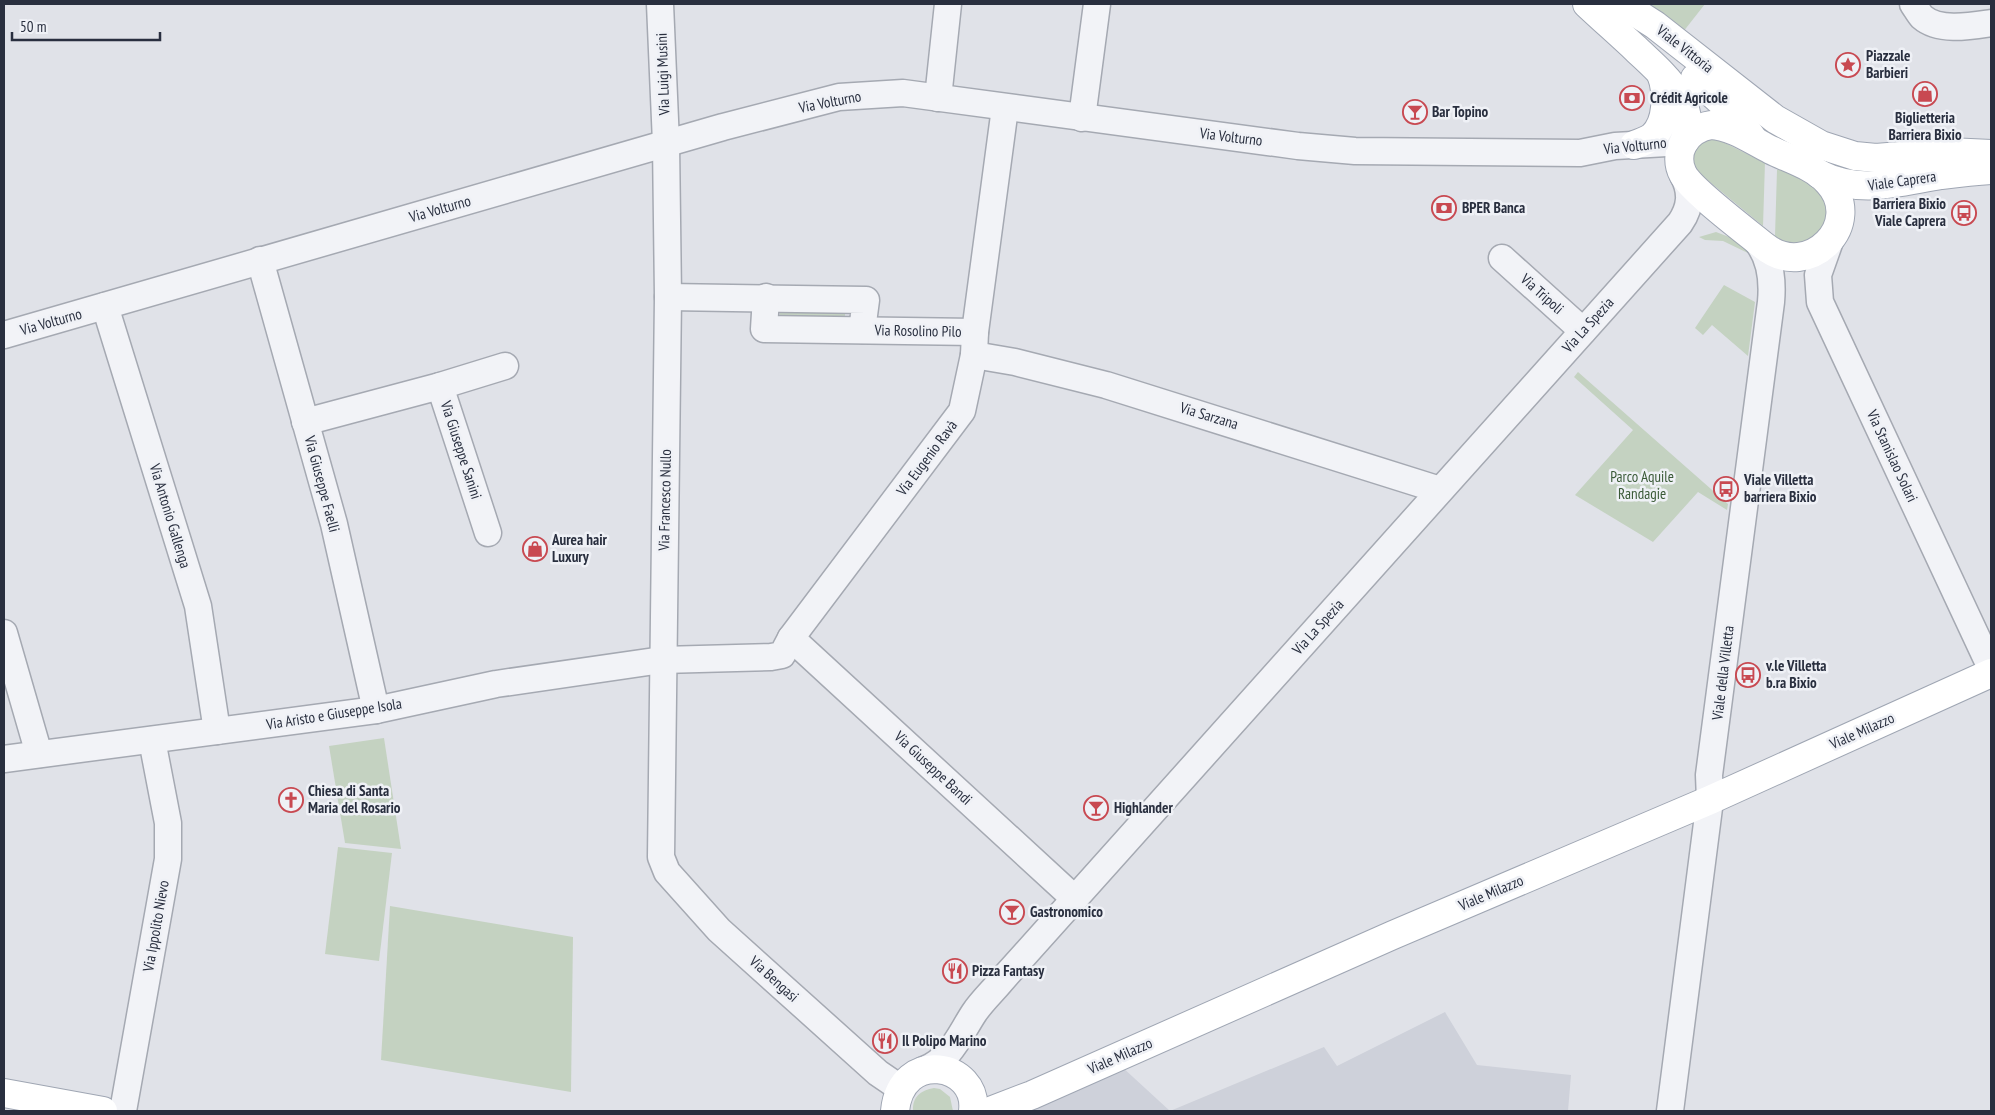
<svg xmlns="http://www.w3.org/2000/svg" width="1995" height="1115" font-family="'PT Sans Narrow',sans-serif">
  <style>
    .built { fill: #ced1da }
    .green { fill: #c4d2c1 }
    .lines { fill: none; stroke-linecap: round; stroke-linejoin: round }
    .minor-casing { stroke: #a5a9b2; stroke-width: 29 }
    .major-casing { stroke: #9fa6b3; stroke-width: 30 }
    .minor { stroke: #f2f3f7; stroke-width: 26 }
    .major { stroke: #fff; stroke-width: 28 }
    .labels { text-anchor: middle; stroke-width: 5; stroke-linejoin: round; paint-order: stroke }
    .street-label { font-size: 15px; fill: #292f3f; stroke: #eff1f6 }
    .poi-label { font-size: 15px; font-weight: bold; fill: #292f3f; stroke: #eff1f6; text-anchor: start }
    .park-label { font-size: 15px; fill: #3a5a37; stroke: #eff1f6 }
  </style>
  <rect width="100%" height="100%" fill="#e0e2e8"/>
  <!-- built -->
  <path class="built" d="M 1445,1012 L 1477,1065 L 1571,1075 L 1568,1111 L 1002,1111 L 1121,1066 L 1170,1111 L 1324,1047 L 1337,1066 Z"/>
  <!-- green -->
  <g class="green">
    <path d="M 1650,4 L 1705,4 L 1683,32 Z"/>
    <path d="M 1708,139 L 1721,141 L 1765,163 L 1763,226 L 1694,169 C 1691,153 1695,148 1708,139 Z"/>
    <path d="M 1778,169 C 1792,175 1814,182 1822,195 C 1836,217 1816,250 1789,244 C 1784,243 1779,239 1775,236 L 1777,170 Z"/>
    <path d="M 1716,232 L 1732,238 L 1752,255 L 1723,241 L 1705,240 L 1699,237 Z"/>
    <path d="M 1724,285 L 1755,302 L 1748,356 L 1712,325 L 1703,335 L 1695,328 Z"/>
    <path d="M 845,304 L 845,320 L 780,318 L 780,305 Z"/>
    <path d="M 1578,372 L 1728,504 L 1727,510 L 1698,492 L 1653,542 L 1575,495 L 1633,430 L 1574,377 Z"/>
    <path d="M 384,738 L 401,849 L 345,843 L 329,746 Z"/>
    <path d="M 338,847 L 392,853 L 379,961 L 325,954 Z"/>
    <path d="M 390,906 L 573,937 L 571,1092 L 381,1060 Z"/>
    <path d="M 934,1088 L 940,1089 L 950,1097 L 953,1111 L 913,1111 C 912,1097 921,1090 934,1088 Z"/>
  </g>
  <g class="lines">
    <defs>
      <g id="minor">
        <path d="M 660,4 L 666,143 L 668,297 L 661,857 L 667,872 L 719,930 L 878,1073 L 900,1088"/>
        <path d="M 1913,4 C 1916,8 1919,14 1922,17 C 1939,32 1971,26 1991,23"/>
        <path d="M 938,98 L 948,4"/>
        <path d="M 1082,118 L 1097,4"/>
        <path d="M 1830,241 L 1818,275 L 1820,302 L 1991,668"/>
        <path d="M 1502,258 L 1583,331"/>
        <path d="M 260,260 L 334,524 L 376,710"/>
        <path d="M 668,297 L 866,300 L 862,330"/>
        <path d="M 766,297 L 764,329 L 975,332"/>
        <path d="M 105,306 L 198,606 L 217,731"/>
        <path d="M 4,335 L 723,127 L 839,97 L 903,93 L 1298,146 L 1355,151 L 1580,153 L 1615,146 L 1684,142"/>
        <path d="M 974,355 L 1015,362 L 1106,385 L 1440,490"/>
        <path d="M 440,386 L 505,366"/>
        <path d="M 305,422 L 440,386 L 488,533"/>
        <path d="M 4,633 L 39,754"/>
        <path d="M 791,638 L 1075,899"/>
        <path d="M 4,759 L 376,710 L 496,684 L 662,660 L 771,657 L 782,655 L 791,638 L 962,411 L 974,355 L 975,332 L 1005,108"/>
        <path d="M 924,1070 C 951,1059 959,1036 974,1013 C 982,1001 993,991 1002,980 L 1680,223 C 1691,207 1692,192 1683,175"/>
        <path d="M 123,1111 L 168,859 L 168,823 L 152,740"/>
        <path d="M 1670,1111 L 1710,800 L 1709,775 L 1771,302 C 1773,280 1770,255 1754,238"/>
      </g>
      <g id="major">
        <path d="M 1587,4 C 1603,19 1620,34 1636,49 C 1661,73 1699,102 1684,142"/>
        <path d="M 1622,4 L 1655,25 L 1775,119 L 1821,145 L 1855,156 L 1876,158 L 1949,152 L 1991,154"/>
        <path d="M 1695,78 L 1736,115 L 1753,139"/>
        <path d="M 1711,125 C 1732,126 1753,141 1771,150 C 1789,159 1814,166 1828,182 C 1866,223 1809,282 1764,246 C 1747,232 1691,190 1683,174 C 1678,165 1678,153 1683,144 C 1689,133 1699,127 1711,125 Z"/>
        <path d="M 1634,145 C 1640,143 1646,141 1652,137 C 1668,123 1668,92 1661,74"/>
        <path d="M 1819,174 C 1860,195 1898,182 1941,175 C 1957,173 1974,171 1991,170"/>
        <path d="M 4,1093 L 103,1111"/>
        <path d="M 895,1111 C 901,1048 979,1063 973,1111"/>
        <path d="M 990,1111 L 1032,1095 L 1393,935 L 1710,800 L 1991,673"/>
      </g>
    </defs>
    <!-- minor casing -->
    <use href="#minor" class="minor-casing"/>
    <!-- major casing -->
    <use href="#major" class="major-casing"/>
    <!-- minor -->
    <use href="#minor" class="minor"/>
    <!-- major -->
    <use href="#major" class="major"/>
  </g>
  <!-- icons -->
  <defs>
    <symbol id="sight-ring" viewBox="-11 -11 22 22"><circle r="9.5" fill="#eff1f6" stroke="#c84951" stroke-width="1.5"/><path d="M0-6L1.8-2.2L6-1.7L2.9 1.2L3.7 5.4L0 3.3L-3.7 5.4L-2.9 1.2L-6-1.7L-1.8-2.2Z" fill="#c84951"/></symbol>
    <symbol id="shop-ring" viewBox="-11 -11 22 22"><circle r="9.5" fill="#eff1f6" stroke="#c84951" stroke-width="1.5"/><path d="M-5-2.5h2.3a2.7 3.5 0 0 1 5.4 0H5L5.5 6h-11ZM-1.5-2.5h3a1.5 2.3 0 0 0-3 0Z" fill="#c84951"/></symbol>
    <symbol id="bank-ring" viewBox="-11 -11 22 22"><circle r="9.5" fill="#eff1f6" stroke="#c84951" stroke-width="1.5"/><path d="M-6-4H6V4H-6ZM0-2.3a2.3 2.3 0 1 0 0 4.6a2.3 2.3 0 1 0 0-4.6Z" fill="#c84951"/></symbol>
    <symbol id="bar-ring" viewBox="-11 -11 22 22"><circle r="9.5" fill="#eff1f6" stroke="#c84951" stroke-width="1.5"/><path d="M-6-5H6L.8 .8V4.5H3.5V6h-7V4.5H-.8V.8Z" fill="#c84951"/></symbol>
    <symbol id="bus-ring" viewBox="-11 -11 22 22"><circle r="9.5" fill="#eff1f6" stroke="#c84951" stroke-width="1.5"/><path d="M-5-6H5V4H4V6H2V4H-2V6H-4V4H-5ZM-3.5-4V0h7V-4ZM-3.5 1.2v1.5H-2V1.2ZM2 1.2v1.5H3.5V1.2Z" fill="#c84951"/></symbol>
    <symbol id="church-ring" viewBox="-11 -11 22 22"><circle r="9.5" fill="#eff1f6" stroke="#c84951" stroke-width="1.5"/><path d="M-1.2-6h2.4v3.5h3.3v2.4h-3.3V6h-2.4V-.1h-3.3v-2.4h3.3Z" fill="#c84951"/></symbol>
    <symbol id="restaurant-ring" viewBox="-11 -11 22 22"><circle r="9.5" fill="#eff1f6" stroke="#c84951" stroke-width="1.5"/><path d="M-5-6h1v4h1v-4h1v4h1v-4h1v5L-1.5 .5V6h-2V.5L-5-1ZM5-6V6H3V1.5H1.5Q1.5-4 5-6Z" fill="#c84951"/></symbol>
  </defs>
  <g fill-rule="evenodd">
    <use href="#sight-ring" x="1834" y="51" width="28" height="28"/>
    <use href="#shop-ring" x="1911" y="80" width="28" height="28"/>
    <use href="#bank-ring" x="1618" y="84" width="28" height="28"/>
    <use href="#bar-ring" x="1401" y="98" width="28" height="28"/>
    <use href="#bank-ring" x="1430" y="194" width="28" height="28"/>
    <use href="#bus-ring" x="1950" y="199" width="28" height="28"/>
    <use href="#bus-ring" x="1712" y="475" width="28" height="28"/>
    <use href="#shop-ring" x="521" y="535" width="28" height="28"/>
    <use href="#bus-ring" x="1734" y="661" width="28" height="28"/>
    <use href="#church-ring" x="277" y="786" width="28" height="28"/>
    <use href="#bar-ring" x="1082" y="794" width="28" height="28"/>
    <use href="#bar-ring" x="998" y="898" width="28" height="28"/>
    <use href="#restaurant-ring" x="941" y="957" width="28" height="28"/>
    <use href="#restaurant-ring" x="871" y="1027" width="28" height="28"/>
  </g>
  <g class="labels">
    <!-- street labels -->
    <g class="street-label">
      <text transform="translate(1685 49) rotate(38)" y="5">Viale Vittoria</text>
      <text transform="translate(663 74) rotate(-92)" y="5">Via Luigi Musini</text>
      <text transform="translate(830 102) rotate(-11)" y="5">Via Volturno</text>
      <text transform="translate(1231 137) rotate(7)" y="5">Via Volturno</text>
      <text transform="translate(1635 146) rotate(-6)" y="5">Via Volturno</text>
      <text transform="translate(1902 181) rotate(-8)" y="5">Viale Caprera</text>
      <text transform="translate(440 209) rotate(-16)" y="5">Via Volturno</text>
      <text transform="translate(1542 294) rotate(42)" y="5">Via Tripoli</text>
      <text transform="translate(51 322) rotate(-16)" y="5">Via Volturno</text>
      <text transform="translate(1588 325) rotate(-48)" y="5">Via La Spezia</text>
      <text transform="translate(918 331) rotate(1)" y="5">Via Rosolino Pilo</text>
      <text transform="translate(1209 416) rotate(17)" y="5">Via Sarzana</text>
      <text transform="translate(461 450) rotate(72)" y="5">Via Giuseppe Sanini</text>
      <text transform="translate(1892 456) rotate(65)" y="5">Via Stanislao Solari</text>
      <text transform="translate(927 458) rotate(-53)" y="5">Via Eugenio Ravà</text>
      <text transform="translate(322 484) rotate(75)" y="5">Via Giuseppe Faelli</text>
      <text transform="translate(665 500) rotate(-89)" y="5">Via Francesco Nullo</text>
      <text transform="translate(170 516) rotate(73)" y="5">Via Antonio Gallenga</text>
      <text transform="translate(1318 627) rotate(-48)" y="5">Via La Spezia</text>
      <text transform="translate(1723 673) rotate(-83)" y="5">Viale della Villetta</text>
      <text transform="translate(334 714) rotate(-9)" y="5">Via Aristo e Giuseppe Isola</text>
      <text transform="translate(1862 731) rotate(-24)" y="5">Viale Milazzo</text>
      <text transform="translate(933 768) rotate(43)" y="5">Via Giuseppe Bandi</text>
      <text transform="translate(1491 893) rotate(-23)" y="5">Viale Milazzo</text>
      <text transform="translate(156 926) rotate(-80)" y="5">Via Ippolito Nievo</text>
      <text transform="translate(774 979) rotate(42)" y="5">Via Bengasi</text>
      <text transform="translate(1120 1056) rotate(-24)" y="5">Viale Milazzo</text>
    </g>
    <!-- poi labels -->
    <g class="poi-label">
      <text x="1866" y="61">Piazzale<tspan x="1866" dy="17">Barbieri</tspan></text>
      <text x="1650" y="103">Crédit Agricole</text>
      <text x="1432" y="117">Bar Topino</text>
      <text x="1925" y="123" text-anchor="middle">Biglietteria<tspan x="1925" dy="17">Barriera Bixio</tspan></text>
      <text x="1946" y="209" text-anchor="end">Barriera Bixio<tspan x="1946" dy="17">Viale Caprera</tspan></text>
      <text x="1462" y="213">BPER Banca</text>
      <text x="1744" y="485">Viale Villetta<tspan x="1744" dy="17">barriera Bixio</tspan></text>
      <text x="552" y="545">Aurea hair<tspan x="552" dy="17">Luxury</tspan></text>
      <text x="1766" y="671">v.le Villetta<tspan x="1766" dy="17">b.ra Bixio</tspan></text>
      <text x="308" y="796">Chiesa di Santa<tspan x="308" dy="17">Maria del Rosario</tspan></text>
      <text x="1114" y="813">Highlander</text>
      <text x="1030" y="917">Gastronomico</text>
      <text x="972" y="976">Pizza Fantasy</text>
      <text x="902" y="1046">Il Polipo Marino</text>
    </g>
    <!-- park labels -->
    <g class="park-label">
      <text x="1642" y="482">Parco Aquile<tspan x="1642" dy="17">Randagie</tspan></text>
    </g>
  </g>
  <!-- border -->
  <rect width="1995" height="1115" fill="none" stroke="#292f3f" stroke-width="10"/>
  <!-- scale -->
  <path d="M12 32v8h148v-8" fill="none" stroke="#292f3f" stroke-width="2.5"/>
  <text x="20" y="32" font-size="15" fill="#292f3f" stroke="#eff1f6" stroke-width="4" paint-order="stroke">50 m</text>
</svg>
